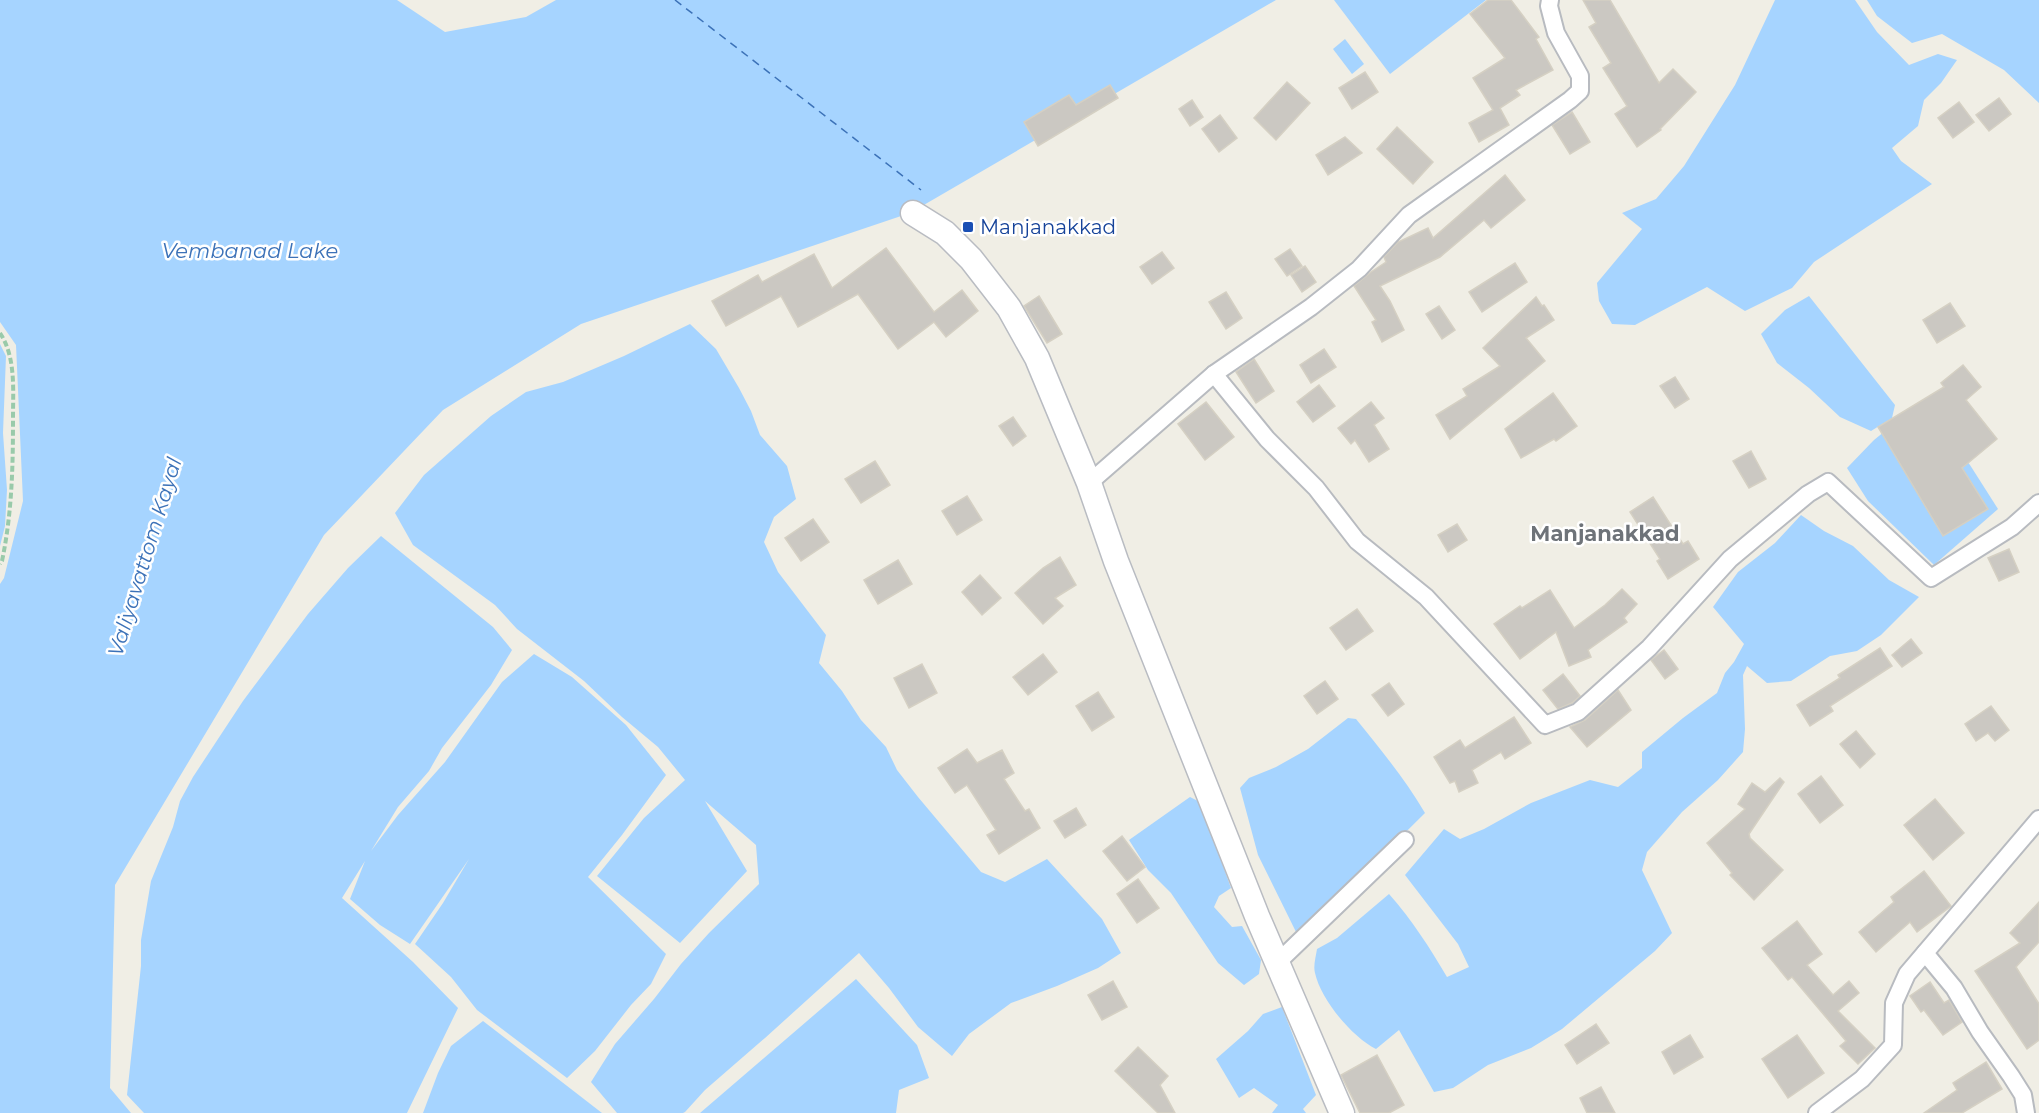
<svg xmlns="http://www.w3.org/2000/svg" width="2039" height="1113" font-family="Montserrat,sans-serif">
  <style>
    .water { fill: #a6d4ff }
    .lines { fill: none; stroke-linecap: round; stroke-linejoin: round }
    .ferry { stroke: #3c72b8; stroke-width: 1.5; stroke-dasharray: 8 6; stroke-linecap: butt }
    .building { fill: #cbc8c2; stroke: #d5d0c3; stroke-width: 1.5 }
    .street-casing { stroke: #b8bbc0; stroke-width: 20 }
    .secondary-casing { stroke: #b9bcc2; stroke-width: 27 }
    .path { stroke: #99caaa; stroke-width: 4; stroke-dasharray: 6 3; stroke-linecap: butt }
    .street { stroke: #fff; stroke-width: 16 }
    .secondary { stroke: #fff; stroke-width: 24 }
    .transit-dot { fill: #1a4fb4; stroke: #fff; stroke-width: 2 }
    .labels { text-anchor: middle; stroke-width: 5; stroke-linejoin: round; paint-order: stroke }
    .transit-label { font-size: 20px; fill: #164399; stroke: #fff; text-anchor: start }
    .water-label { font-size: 21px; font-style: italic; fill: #3c72b8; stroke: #fff }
    .neighbourhood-label { font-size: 21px; font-weight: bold; fill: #6e7379; stroke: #fff }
  </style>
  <rect width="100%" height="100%" fill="#f0eee5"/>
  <!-- water -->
  <g class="water">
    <path d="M 0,0 L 397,0 L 445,32 L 526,17 L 556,0 L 1276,0 L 910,213 L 581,324 L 443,410 L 324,535 L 115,885 L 110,1088 L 131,1113 L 0,1113 L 0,584 L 4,578 L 23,501 L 16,345 L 0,322 Z"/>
    <path d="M 1334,0 L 1486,0 L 1390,74 Z"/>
    <path d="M 1775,0 L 1855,0 L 1877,32 L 1909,65 L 1938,54 L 1957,60 L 1941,83 L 1924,100 L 1918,126 L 1892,148 L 1901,161 L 1932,184 L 1814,262 L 1792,288 L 1745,311 L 1707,287 L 1635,325 L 1612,324 L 1599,301 L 1597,283 L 1642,229 L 1622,213 L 1656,199 L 1684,166 L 1735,85 Z"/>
    <path d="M 1867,0 L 2039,0 L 2039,103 L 2004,70 L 1942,34 L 1912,43 L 1877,16 Z"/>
    <path d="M 1345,39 L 1364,64 L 1352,74 L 1333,49 Z"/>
    <path d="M 1809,296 L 1895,405 L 1892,418 L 1871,431 L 1840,417 L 1809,388 L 1777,363 L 1761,334 L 1785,310 Z"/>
    <path d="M 690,324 L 716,349 L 739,388 L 751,411 L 760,435 L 787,466 L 796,499 L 774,517 L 764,542 L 778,572 L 826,635 L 819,663 L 842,691 L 861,720 L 886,747 L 897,770 L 918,797 L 981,872 L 1005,882 L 1047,859 L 1102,919 L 1121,953 L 1098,968 L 1057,986 L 1011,1003 L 969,1034 L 952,1056 L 918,1027 L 889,988 L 859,953 L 765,1038 L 705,1090 L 685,1112 L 683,1113 L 617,1113 L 591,1082 L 615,1044 L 654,999 L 681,964 L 709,933 L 759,884 L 756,845 L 705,801 L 747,871 L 680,943 L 597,876 L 644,818 L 685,780 L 658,747 L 622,717 L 584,681 L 517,629 L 495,605 L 413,545 L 395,513 L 424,475 L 491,416 L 526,392 L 563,382 L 624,356 Z"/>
    <path d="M 0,344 L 6,356 L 3,433 L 7,490 L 5,526 L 0,546 Z"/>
    <path d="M 1916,406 L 1947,436 L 1970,465 L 1998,509 L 1934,565 L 1868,501 L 1847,468 L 1874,440 Z"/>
    <path d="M 1801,515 L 1824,531 L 1853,546 L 1889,580 L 1919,597 L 1881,635 L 1857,651 L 1830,656 L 1791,681 L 1767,683 L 1747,666 L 1743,675 L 1745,729 L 1743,752 L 1718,780 L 1682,812 L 1647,852 L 1642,870 L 1672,933 L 1655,951 L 1562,1029 L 1531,1048 L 1488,1065 L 1453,1088 L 1434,1092 L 1399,1030 L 1376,1049 C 1352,1037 1321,1000 1315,973 C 1313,966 1316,956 1317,949 L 1337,938 L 1389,894 C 1412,920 1430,948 1447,977 L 1469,967 L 1458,944 L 1405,875 L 1444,829 L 1460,839 L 1484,829 L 1531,803 L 1590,780 L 1618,787 L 1642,768 L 1642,752 L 1683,718 L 1717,693 L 1725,673 L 1734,662 L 1744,644 L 1713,607 L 1738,572 L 1775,543 Z"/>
    <path d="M 381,536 L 493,627 L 512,650 L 491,685 L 442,748 L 429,771 L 398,807 L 371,851 L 398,815 L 445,762 L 502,682 L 534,654 L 572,677 L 626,725 L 666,775 L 622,835 L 588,877 L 666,954 L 651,984 L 631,1005 L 595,1051 L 567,1078 L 477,1010 L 451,977 L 415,944 L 443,903 L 469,859 L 410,944 L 380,925 L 350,899 L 365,861 L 342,898 L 413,962 L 458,1008 L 407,1113 L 144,1113 L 127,1095 L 141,966 L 141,940 L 151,881 L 173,827 L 180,801 L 193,777 L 243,701 L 308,614 L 348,568 Z"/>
    <path d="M 1348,718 L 1356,719 C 1381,750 1405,779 1425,813 L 1299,938 L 1258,855 L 1240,788 L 1249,778 L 1276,767 L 1308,749 Z"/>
    <path d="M 1190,797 L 1200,802 L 1231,888 L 1219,896 L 1214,907 L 1232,927 L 1242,926 L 1261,960 L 1259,974 L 1244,985 L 1218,963 L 1171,893 L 1148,870 L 1129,840 Z"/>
    <path d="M 856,979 L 917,1045 L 929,1078 L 899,1090 L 896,1113 L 700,1113 Z"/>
    <path d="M 1282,1007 L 1316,1095 L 1303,1109 L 1306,1113 L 1272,1113 L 1278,1105 L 1254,1088 L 1239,1098 L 1216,1059 L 1248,1031 L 1263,1014 Z"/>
    <path d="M 483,1021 L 602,1113 L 423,1113 L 438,1073 L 451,1046 Z"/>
  </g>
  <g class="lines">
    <!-- ferry -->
    <path class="ferry" d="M 675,0 L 921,190"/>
  </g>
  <!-- building -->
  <g class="building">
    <path d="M 1488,0 L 1511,0 L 1539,37 L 1536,39 L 1553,70 L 1516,90 L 1520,95 L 1500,108 L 1509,125 L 1479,142 L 1469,123 L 1493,110 L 1473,78 L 1505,58 L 1470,14 Z"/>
    <path d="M 1583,0 L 1610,0 L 1659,83 L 1673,69 L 1696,92 L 1660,129 L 1661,130 L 1637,147 L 1615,114 L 1627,106 L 1603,68 L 1611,63 L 1589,27 L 1596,23 Z"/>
    <path d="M 1365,72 L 1378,92 L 1352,109 L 1339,88 Z"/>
    <path d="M 1287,82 L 1310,103 L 1276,140 L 1254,118 Z"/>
    <path d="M 1110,85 L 1118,98 L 1038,146 L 1024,122 L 1069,95 L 1076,105 Z"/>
    <path d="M 1999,98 L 2011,114 L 1989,131 L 1976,115 Z"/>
    <path d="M 1192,100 L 1203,117 L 1190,126 L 1179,109 Z"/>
    <path d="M 1959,102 L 1974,122 L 1953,138 L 1938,118 Z"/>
    <path d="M 1572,112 L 1590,142 L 1570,154 L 1552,125 Z"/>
    <path d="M 1220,115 L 1237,138 L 1219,152 L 1202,129 Z"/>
    <path d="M 1397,127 L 1433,162 L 1413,184 L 1377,149 Z"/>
    <path d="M 1345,137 L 1362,153 L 1328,175 L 1316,155 Z"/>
    <path d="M 1505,175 L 1525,200 L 1491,228 L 1484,220 L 1440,257 L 1380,286 L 1390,301 L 1404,330 L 1382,342 L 1372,322 L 1376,320 L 1354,286 L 1371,272 L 1386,262 L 1384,257 L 1398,242 L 1428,228 L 1433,238 Z"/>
    <path d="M 886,248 L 934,312 L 962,290 L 978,311 L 946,337 L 934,322 L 898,349 L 858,294 L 798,327 L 781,296 L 726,326 L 712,301 L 758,275 L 762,282 L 814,254 L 832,288 Z"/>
    <path d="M 1290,249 L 1302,266 L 1287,276 L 1275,259 Z"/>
    <path d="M 1162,252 L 1174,268 L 1152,284 L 1140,267 Z"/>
    <path d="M 1515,263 L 1527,282 L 1482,312 L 1469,292 Z"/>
    <path d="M 1305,266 L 1316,282 L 1302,292 L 1291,275 Z"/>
    <path d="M 1226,292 L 1242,318 L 1226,329 L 1209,302 Z"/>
    <path d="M 1039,296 L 1062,334 L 1047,343 L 1024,306 Z"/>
    <path d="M 1536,297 L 1542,306 L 1544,305 L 1554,320 L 1526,338 L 1545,361 L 1450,439 L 1436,415 L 1467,396 L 1463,389 L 1500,366 L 1483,348 Z"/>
    <path d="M 1950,303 L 1965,326 L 1937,343 L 1923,320 Z"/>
    <path d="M 1439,306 L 1455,330 L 1442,339 L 1426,314 Z"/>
    <path d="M 1324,349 L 1336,367 L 1311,383 L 1300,365 Z"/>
    <path d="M 1254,359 L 1274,391 L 1256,403 L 1236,372 Z"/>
    <path d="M 1963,365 L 1981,387 L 1966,400 L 1997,439 L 1962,468 L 1988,509 L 1943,536 L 1878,427 L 1944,387 L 1941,383 Z"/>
    <path d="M 1675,377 L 1689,399 L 1675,408 L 1660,386 Z"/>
    <path d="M 1319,385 L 1335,406 L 1313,422 L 1297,402 Z"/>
    <path d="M 1553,393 L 1577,426 L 1556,441 L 1554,439 L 1521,458 L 1505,429 Z"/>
    <path d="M 1206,402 L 1234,437 L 1205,460 L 1178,424 Z"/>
    <path d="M 1371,402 L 1384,418 L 1374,425 L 1389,449 L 1369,462 L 1355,440 L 1351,444 L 1338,428 Z"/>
    <path d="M 1013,417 L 1026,436 L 1013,446 L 999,426 Z"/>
    <path d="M 1751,451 L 1766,479 L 1749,488 L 1733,461 Z"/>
    <path d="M 875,461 L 890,485 L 861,503 L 845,479 Z"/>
    <path d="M 967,496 L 982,520 L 957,535 L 942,511 Z"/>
    <path d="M 1653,497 L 1683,544 L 1688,541 L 1699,559 L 1668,579 L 1657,561 L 1660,559 L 1630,512 Z"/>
    <path d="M 813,519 L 829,542 L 801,561 L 785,538 Z"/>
    <path d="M 1457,524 L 1467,540 L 1448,552 L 1438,535 Z"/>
    <path d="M 2009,549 L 2019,572 L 1999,581 L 1988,558 Z"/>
    <path d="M 1060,557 L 1076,585 L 1055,598 L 1063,606 L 1043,624 L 1015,593 L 1043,568 Z"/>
    <path d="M 898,560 L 912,584 L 878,604 L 864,580 Z"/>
    <path d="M 980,575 L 1001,598 L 982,615 L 962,592 Z"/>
    <path d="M 1622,589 L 1637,604 L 1624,618 L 1627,622 L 1588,650 L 1591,657 L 1569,666 L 1556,632 L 1520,659 L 1494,624 L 1520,606 L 1522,608 L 1550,590 L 1574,628 L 1605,605 Z"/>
    <path d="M 1357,609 L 1373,631 L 1346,650 L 1330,628 Z"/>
    <path d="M 1911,639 L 1922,653 L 1902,667 L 1892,655 Z"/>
    <path d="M 1880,648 L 1892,666 L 1830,706 L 1833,711 L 1810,726 L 1797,705 L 1840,678 L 1838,675 Z"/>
    <path d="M 1664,650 L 1678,669 L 1665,679 L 1651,660 Z"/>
    <path d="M 1043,654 L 1057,672 L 1028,695 L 1013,677 Z"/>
    <path d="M 922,664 L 937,693 L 909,708 L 894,678 Z"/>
    <path d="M 1563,674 L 1580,696 L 1572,703 L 1558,709 L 1543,690 Z"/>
    <path d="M 1325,681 L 1338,699 L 1317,714 L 1304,696 Z"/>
    <path d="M 1389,683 L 1404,704 L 1388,716 L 1372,695 Z"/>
    <path d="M 1618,690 L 1631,710 L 1587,747 L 1570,727 L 1585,720 Z"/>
    <path d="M 1098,692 L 1114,717 L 1092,731 L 1076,706 Z"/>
    <path d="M 1991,706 L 2009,730 L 1995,741 L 1988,733 L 1976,741 L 1965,724 Z"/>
    <path d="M 1514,717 L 1531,743 L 1505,759 L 1501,752 L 1472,770 L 1478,783 L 1459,792 L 1455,781 L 1450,783 L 1434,757 L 1460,740 L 1465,748 Z"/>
    <path d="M 1856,731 L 1875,754 L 1860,768 L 1840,744 Z"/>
    <path d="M 967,749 L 977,763 L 1002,750 L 1014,773 L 1004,779 L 1025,811 L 1029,809 L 1040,828 L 999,854 L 987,835 L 996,830 L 967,785 L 955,793 L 938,768 Z"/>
    <path d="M 1821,776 L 1843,805 L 1820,823 L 1798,794 Z"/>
    <path d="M 1780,778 L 1784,782 L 1749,834 L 1750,838 L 1783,870 L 1754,900 L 1730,875 L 1732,873 L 1707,843 L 1745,809 L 1738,804 L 1752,783 L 1765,792 Z"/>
    <path d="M 1935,799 L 1964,833 L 1933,860 L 1904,825 Z"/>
    <path d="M 1076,808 L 1086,825 L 1065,838 L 1054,821 Z"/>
    <path d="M 1122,836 L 1145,867 L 1127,881 L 1103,851 Z"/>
    <path d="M 1924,871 L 1951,906 L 1917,932 L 1910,922 L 1876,952 L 1859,932 L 1894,902 L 1891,897 Z"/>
    <path d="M 1138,879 L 1159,908 L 1137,923 L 1117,894 Z"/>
    <path d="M 2039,902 L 2039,942 L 2016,967 L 2039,1004 L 2039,1040 L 2027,1049 L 1975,971 L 2020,943 L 2010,933 Z"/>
    <path d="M 1797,921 L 1822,954 L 1807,965 L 1833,995 L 1849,981 L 1859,993 L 1838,1011 L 1875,1048 L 1858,1064 L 1840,1046 L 1846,1041 L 1792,977 L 1788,980 L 1762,948 Z"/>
    <path d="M 1113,981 L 1127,1007 L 1102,1020 L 1088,995 Z"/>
    <path d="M 1930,982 L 1944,1003 L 1949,1000 L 1962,1022 L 1943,1035 L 1924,1010 L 1921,1012 L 1910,996 Z"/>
    <path d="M 1596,1024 L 1609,1043 L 1577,1064 L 1565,1045 Z"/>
    <path d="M 1690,1035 L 1703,1057 L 1674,1074 L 1662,1052 Z"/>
    <path d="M 1797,1035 L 1824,1073 L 1788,1098 L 1762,1059 Z"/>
    <path d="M 1138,1047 L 1168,1076 L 1160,1085 L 1175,1113 L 1158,1113 L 1115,1071 Z"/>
    <path d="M 1377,1055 L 1404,1105 L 1389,1113 L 1360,1113 L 1341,1075 Z"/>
    <path d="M 1986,1062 L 2002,1089 L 1962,1113 L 1924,1113 L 1957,1090 L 1953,1083 Z"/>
    <path d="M 1601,1087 L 1615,1113 L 1587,1113 L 1580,1098 Z"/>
  </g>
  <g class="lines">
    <defs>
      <g id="street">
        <path d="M 1214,374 L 1267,439 L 1316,488 L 1357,541 L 1426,597 L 1545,725 L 1578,712 L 1649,648 L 1730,559 L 1808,494 L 1828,482 L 1931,578 L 2012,527 L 2039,503"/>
        <path d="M 1089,483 L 1214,374 L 1311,307 L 1359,269 L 1409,215 L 1570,100 L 1580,91 L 1580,76 L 1556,33 L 1549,6 L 1550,0"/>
        <path d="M 1925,953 L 1954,988 L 1980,1032 L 2011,1076 L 2023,1095 L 2026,1113"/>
        <path d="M 1278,962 L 1405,840"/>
        <path d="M 1817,1113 L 1862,1079 L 1893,1045 L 1894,1003 L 1907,974 L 2039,819"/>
      </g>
      <path id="secondary" d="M 913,213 L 945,233 L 971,259 L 1009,308 L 1037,358 L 1089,483 L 1116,561 L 1257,916 L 1342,1113"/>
    </defs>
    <!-- street casing -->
    <use href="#street" class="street-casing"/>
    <!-- secondary casing -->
    <use href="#secondary" class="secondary-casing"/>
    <!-- path -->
    <path class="path" d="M 0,333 C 16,357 13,390 13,418 C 13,467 12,513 2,561 L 0,564"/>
    <!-- street -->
    <use href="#street" class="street"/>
    <!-- secondary -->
    <use href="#secondary" class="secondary"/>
  </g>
  <!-- markers -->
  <rect class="transit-dot" x="962" y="221" width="12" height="12" rx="3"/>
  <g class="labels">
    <!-- transit labels -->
    <g class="transit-label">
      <text x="980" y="234">Manjanakkad</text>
    </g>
    <!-- water labels -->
    <g class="water-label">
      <text x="250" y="258">Vembanad Lake</text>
      <text transform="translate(145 557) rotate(-73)" y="7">Valiyavattom Kayal</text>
    </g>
    <!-- neighbourhood labels -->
    <g class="neighbourhood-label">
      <text x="1605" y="541">Manjanakkad</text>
    </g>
  </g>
</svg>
